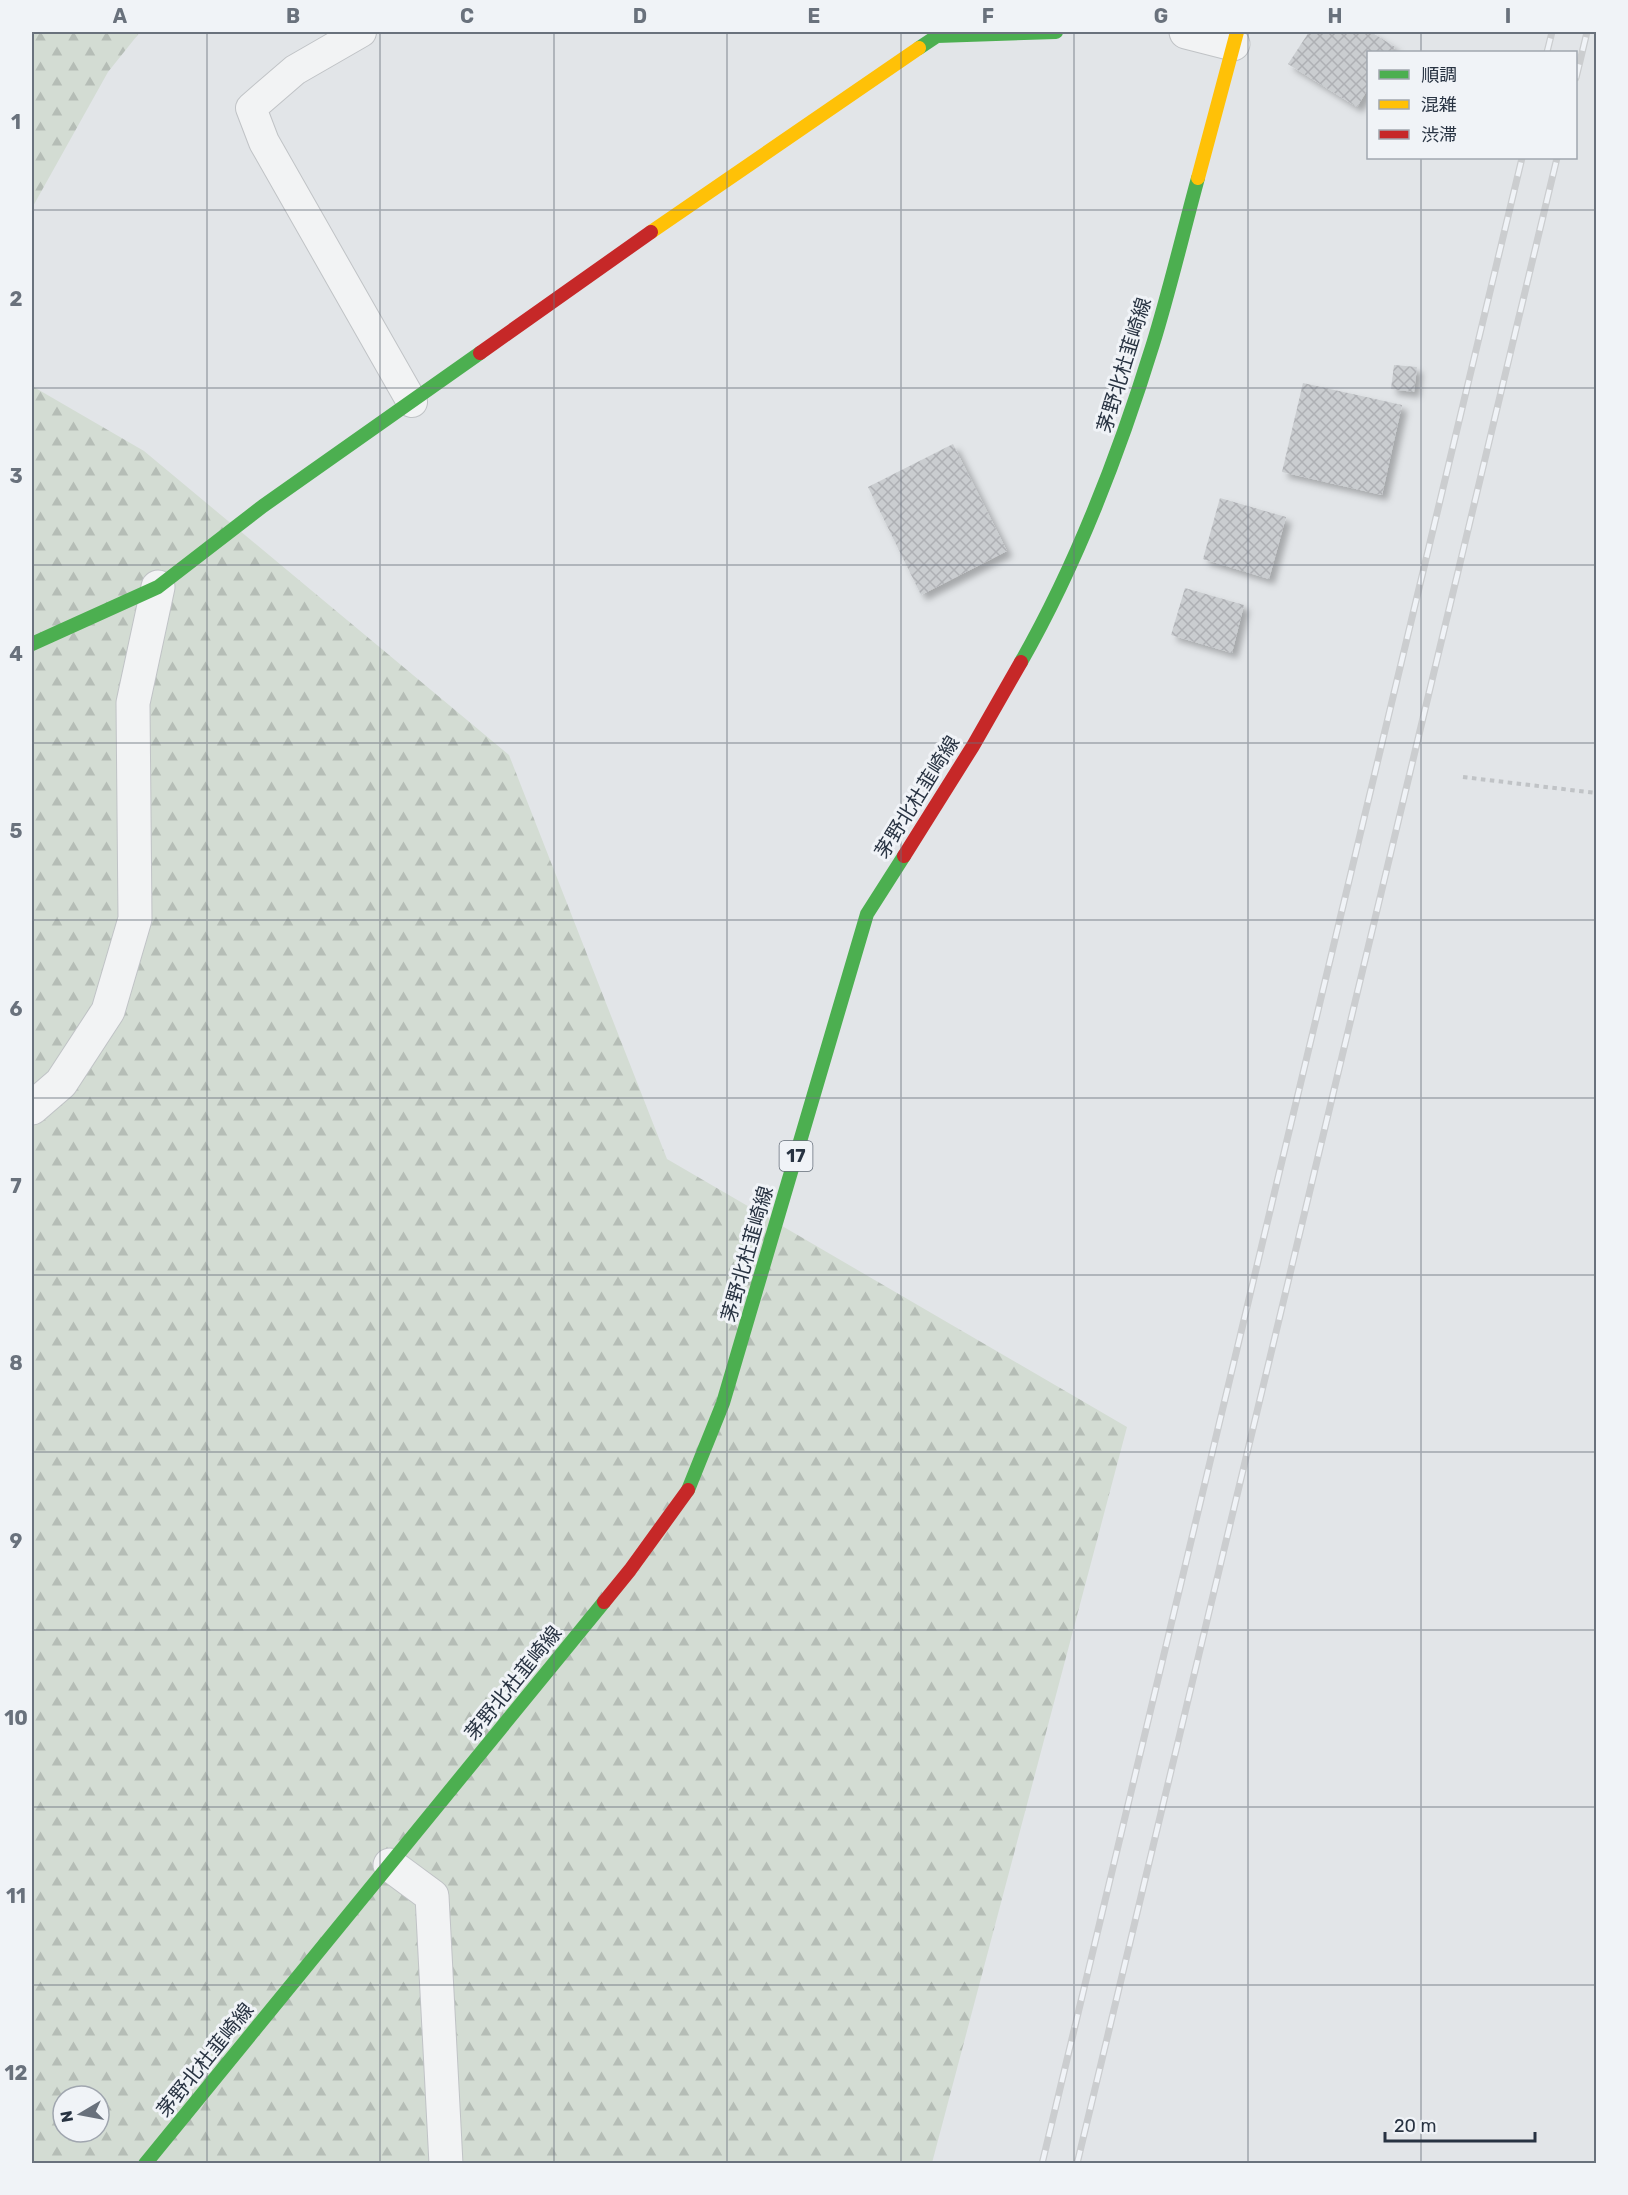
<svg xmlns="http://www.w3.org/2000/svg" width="1628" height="2195" font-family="Rubik,'Noto Sans JP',sans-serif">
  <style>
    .forest { fill: url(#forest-firs); fill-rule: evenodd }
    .building { fill: url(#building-cross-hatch); filter: url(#shadow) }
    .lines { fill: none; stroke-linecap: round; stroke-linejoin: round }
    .lane-casing { stroke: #c0c3c6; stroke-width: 32 }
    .street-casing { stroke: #c0c3c6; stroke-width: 35 }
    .path { stroke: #c0c3c6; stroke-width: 4; stroke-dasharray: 4.5 4.5; stroke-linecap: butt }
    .lane { stroke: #f2f3f4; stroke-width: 30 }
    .street { stroke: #f2f3f4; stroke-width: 33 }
    .fast { stroke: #4caf50; stroke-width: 14 }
    .slow { stroke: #ffc107; stroke-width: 14 }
    .jam { stroke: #c62828; stroke-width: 14 }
    .rail-casing { stroke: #cbcdcf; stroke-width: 7 }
    .rail { stroke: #f0f3f7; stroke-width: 4.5; stroke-dasharray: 14; stroke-linecap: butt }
    .grid { fill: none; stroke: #69717c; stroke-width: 1.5; stroke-opacity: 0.55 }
    .labels { text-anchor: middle; stroke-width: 6; stroke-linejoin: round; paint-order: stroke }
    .shield { fill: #f0f3f7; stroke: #646d78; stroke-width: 1.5 }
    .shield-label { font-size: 18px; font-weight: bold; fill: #283342 }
    .street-label { font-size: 20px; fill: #283342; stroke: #f0f3f7 }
    .neatline { fill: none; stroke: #69717c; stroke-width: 2 }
    .grid-label { font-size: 20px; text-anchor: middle; font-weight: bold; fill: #69717c }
  </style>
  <defs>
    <pattern id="forest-firs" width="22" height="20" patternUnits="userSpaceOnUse" patternTransform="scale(1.5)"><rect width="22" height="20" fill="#d3dcd3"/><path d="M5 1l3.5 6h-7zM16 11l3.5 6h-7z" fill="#b5bdb6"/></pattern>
    <pattern id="building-cross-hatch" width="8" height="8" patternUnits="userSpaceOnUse" patternTransform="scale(1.5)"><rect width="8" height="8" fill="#cacdd0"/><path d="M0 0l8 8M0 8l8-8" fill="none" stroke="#aeb0b4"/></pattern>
    <filter id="shadow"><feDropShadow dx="5.5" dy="5.5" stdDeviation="3" flood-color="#0004"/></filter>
  </defs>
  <rect width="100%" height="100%" fill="#e2e5e8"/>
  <!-- forest -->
  <g class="forest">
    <path d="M 32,32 L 140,32 L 108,72 L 32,208 Z"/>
    <path d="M 32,386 L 144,451 L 509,755 L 667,1159 L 1127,1427 L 932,2163 L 32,2164 ZM 63,2096 L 99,2096 L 99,2132 L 63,2132 Z"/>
  </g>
  <!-- building -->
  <g class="building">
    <path d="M 1309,32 L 1371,32 L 1395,47 L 1392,52 L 1368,52 L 1368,89 L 1357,107 L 1288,64 Z"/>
    <path d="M 1394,365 L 1417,367 L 1414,392 L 1391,389 Z"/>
    <path d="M 1303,383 L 1402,405 L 1382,495 L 1282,472 Z"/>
    <path d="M 953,444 L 1007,551 L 921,595 L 868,487 Z"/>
    <path d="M 1220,498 L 1286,517 L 1269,579 L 1203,559 Z"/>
    <path d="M 1185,588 L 1244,605 L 1232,653 L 1171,635 Z"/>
  </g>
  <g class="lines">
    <defs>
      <path id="lane" d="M 361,32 L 295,70 L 251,108 L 264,142 L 412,402"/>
      <g id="street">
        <path d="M 1186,32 L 1233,44"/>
        <path d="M 32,1108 L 61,1083 L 108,1011 L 135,919 L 133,703 L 158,587"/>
        <path d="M 390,1865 L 432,1896 L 446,2164"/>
      </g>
    </defs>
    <!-- lane casing -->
    <use href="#lane" class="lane-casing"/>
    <!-- street casing -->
    <use href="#street" class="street-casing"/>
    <!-- path -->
    <path class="path" d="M 1463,777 L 1596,793"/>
    <!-- lane -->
    <use href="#lane" class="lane"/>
    <!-- street -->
    <use href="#street" class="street"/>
    <!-- fast -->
    <g class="fast">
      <path d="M 919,48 L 937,36 L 1056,32"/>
      <path d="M 32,644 L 158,587 L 263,506 L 480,353"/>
      <path d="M 1021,662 C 1078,562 1119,454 1153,344 C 1170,289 1183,233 1198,178"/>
      <path d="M 688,1490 L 723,1403 L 867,914 L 904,856"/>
      <path d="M 145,2164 L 604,1602"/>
    </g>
    <!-- slow -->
    <g class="slow">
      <path d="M 1198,178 L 1237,32"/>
      <path d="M 651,232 L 919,48"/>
    </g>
    <!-- jam -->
    <g class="jam">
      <path d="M 480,353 L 651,232"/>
      <path d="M 904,856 L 973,746 L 1021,662"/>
      <path d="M 604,1602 L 630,1570 L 688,1490"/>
    </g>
    <defs>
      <g id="rail">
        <path d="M 1547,52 L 1552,32"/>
        <path d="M 1576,78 L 1587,32"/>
        <path d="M 1042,2164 L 1522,158"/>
        <path d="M 1077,2164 L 1557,158"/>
      </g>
    </defs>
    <!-- rail casing -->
    <use href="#rail" class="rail-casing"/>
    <!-- rail -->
    <use href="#rail" class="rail"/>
  </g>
  <!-- grid -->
  <path class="grid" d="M 207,32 L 207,2164M 380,32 L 380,2164M 554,32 L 554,2164M 727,32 L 727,2164M 901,32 L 901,2164M 1074,32 L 1074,2164M 1248,32 L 1248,2164M 1421,32 L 1421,52M 1421,158 L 1421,2164M 32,210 L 1596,210M 32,388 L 1596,388M 32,565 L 1596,565M 32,743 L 1596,743M 32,920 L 1596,920M 32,1098 L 1596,1098M 32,1275 L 1596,1275M 32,1452 L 1596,1452M 32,1630 L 1596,1630M 32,1807 L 1596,1807M 32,1985 L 1596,1985"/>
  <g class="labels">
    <!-- shield labels -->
    <rect class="shield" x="779.5" y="1141" width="33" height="30" rx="4.5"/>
    <g class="shield-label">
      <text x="796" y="1162">17</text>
    </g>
    <!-- street labels -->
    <g class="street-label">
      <text transform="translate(1124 365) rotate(-73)" y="7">茅野北杜韮崎線</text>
      <text transform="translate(917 797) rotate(-58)" y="7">茅野北杜韮崎線</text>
      <text transform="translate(747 1254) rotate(-74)" y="7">茅野北杜韮崎線</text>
      <text transform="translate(513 1683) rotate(-51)" y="7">茅野北杜韮崎線</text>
      <text transform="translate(205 2060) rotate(-51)" y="7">茅野北杜韮崎線</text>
    </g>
  </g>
  <!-- border -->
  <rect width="1628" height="2195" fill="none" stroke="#f0f3f7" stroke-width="66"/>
  <!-- legend -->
  <rect x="1367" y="51" width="210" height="108" fill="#f0f3f7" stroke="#a0a6af" stroke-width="1.5"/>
  <rect x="1379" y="70" width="30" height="9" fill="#4caf50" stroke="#a0a6af" stroke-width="1.5"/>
  <text x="1421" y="81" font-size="18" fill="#283342">順調</text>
  <rect x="1379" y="100" width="30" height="9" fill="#ffc107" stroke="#a0a6af" stroke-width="1.5"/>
  <text x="1421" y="111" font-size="18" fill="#283342">混雑</text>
  <rect x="1379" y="130" width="30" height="9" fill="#c62828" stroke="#a0a6af" stroke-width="1.5"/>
  <text x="1421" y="141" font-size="18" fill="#283342">渋滞</text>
  <!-- north arrow -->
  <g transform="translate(81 2114) rotate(260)"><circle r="28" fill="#f0f3f7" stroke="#a0a6af" stroke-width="1.5"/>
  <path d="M0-4.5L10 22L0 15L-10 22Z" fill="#69717c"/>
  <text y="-9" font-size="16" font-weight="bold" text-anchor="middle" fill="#283342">N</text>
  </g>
  <!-- scale -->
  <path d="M1385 2132v9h150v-9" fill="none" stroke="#283342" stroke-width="3"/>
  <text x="1394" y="2132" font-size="18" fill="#283342" stroke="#f0f3f7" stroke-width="4.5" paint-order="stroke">20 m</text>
  <rect x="33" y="33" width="1562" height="2129" class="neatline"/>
  <g class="grid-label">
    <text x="120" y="23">A</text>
    <text x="293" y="23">B</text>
    <text x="467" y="23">C</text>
    <text x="640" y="23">D</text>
    <text x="814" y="23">E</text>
    <text x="988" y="23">F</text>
    <text x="1161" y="23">G</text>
    <text x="1335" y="23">H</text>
    <text x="1508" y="23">I</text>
    <text x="16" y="129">1</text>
    <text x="16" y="306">2</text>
    <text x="16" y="483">3</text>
    <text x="16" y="661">4</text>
    <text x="16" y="838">5</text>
    <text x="16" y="1016">6</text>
    <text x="16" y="1193">7</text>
    <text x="16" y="1370">8</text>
    <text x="16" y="1548">9</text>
    <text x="16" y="1725">10</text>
    <text x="16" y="1903">11</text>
    <text x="16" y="2080">12</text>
  </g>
</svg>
